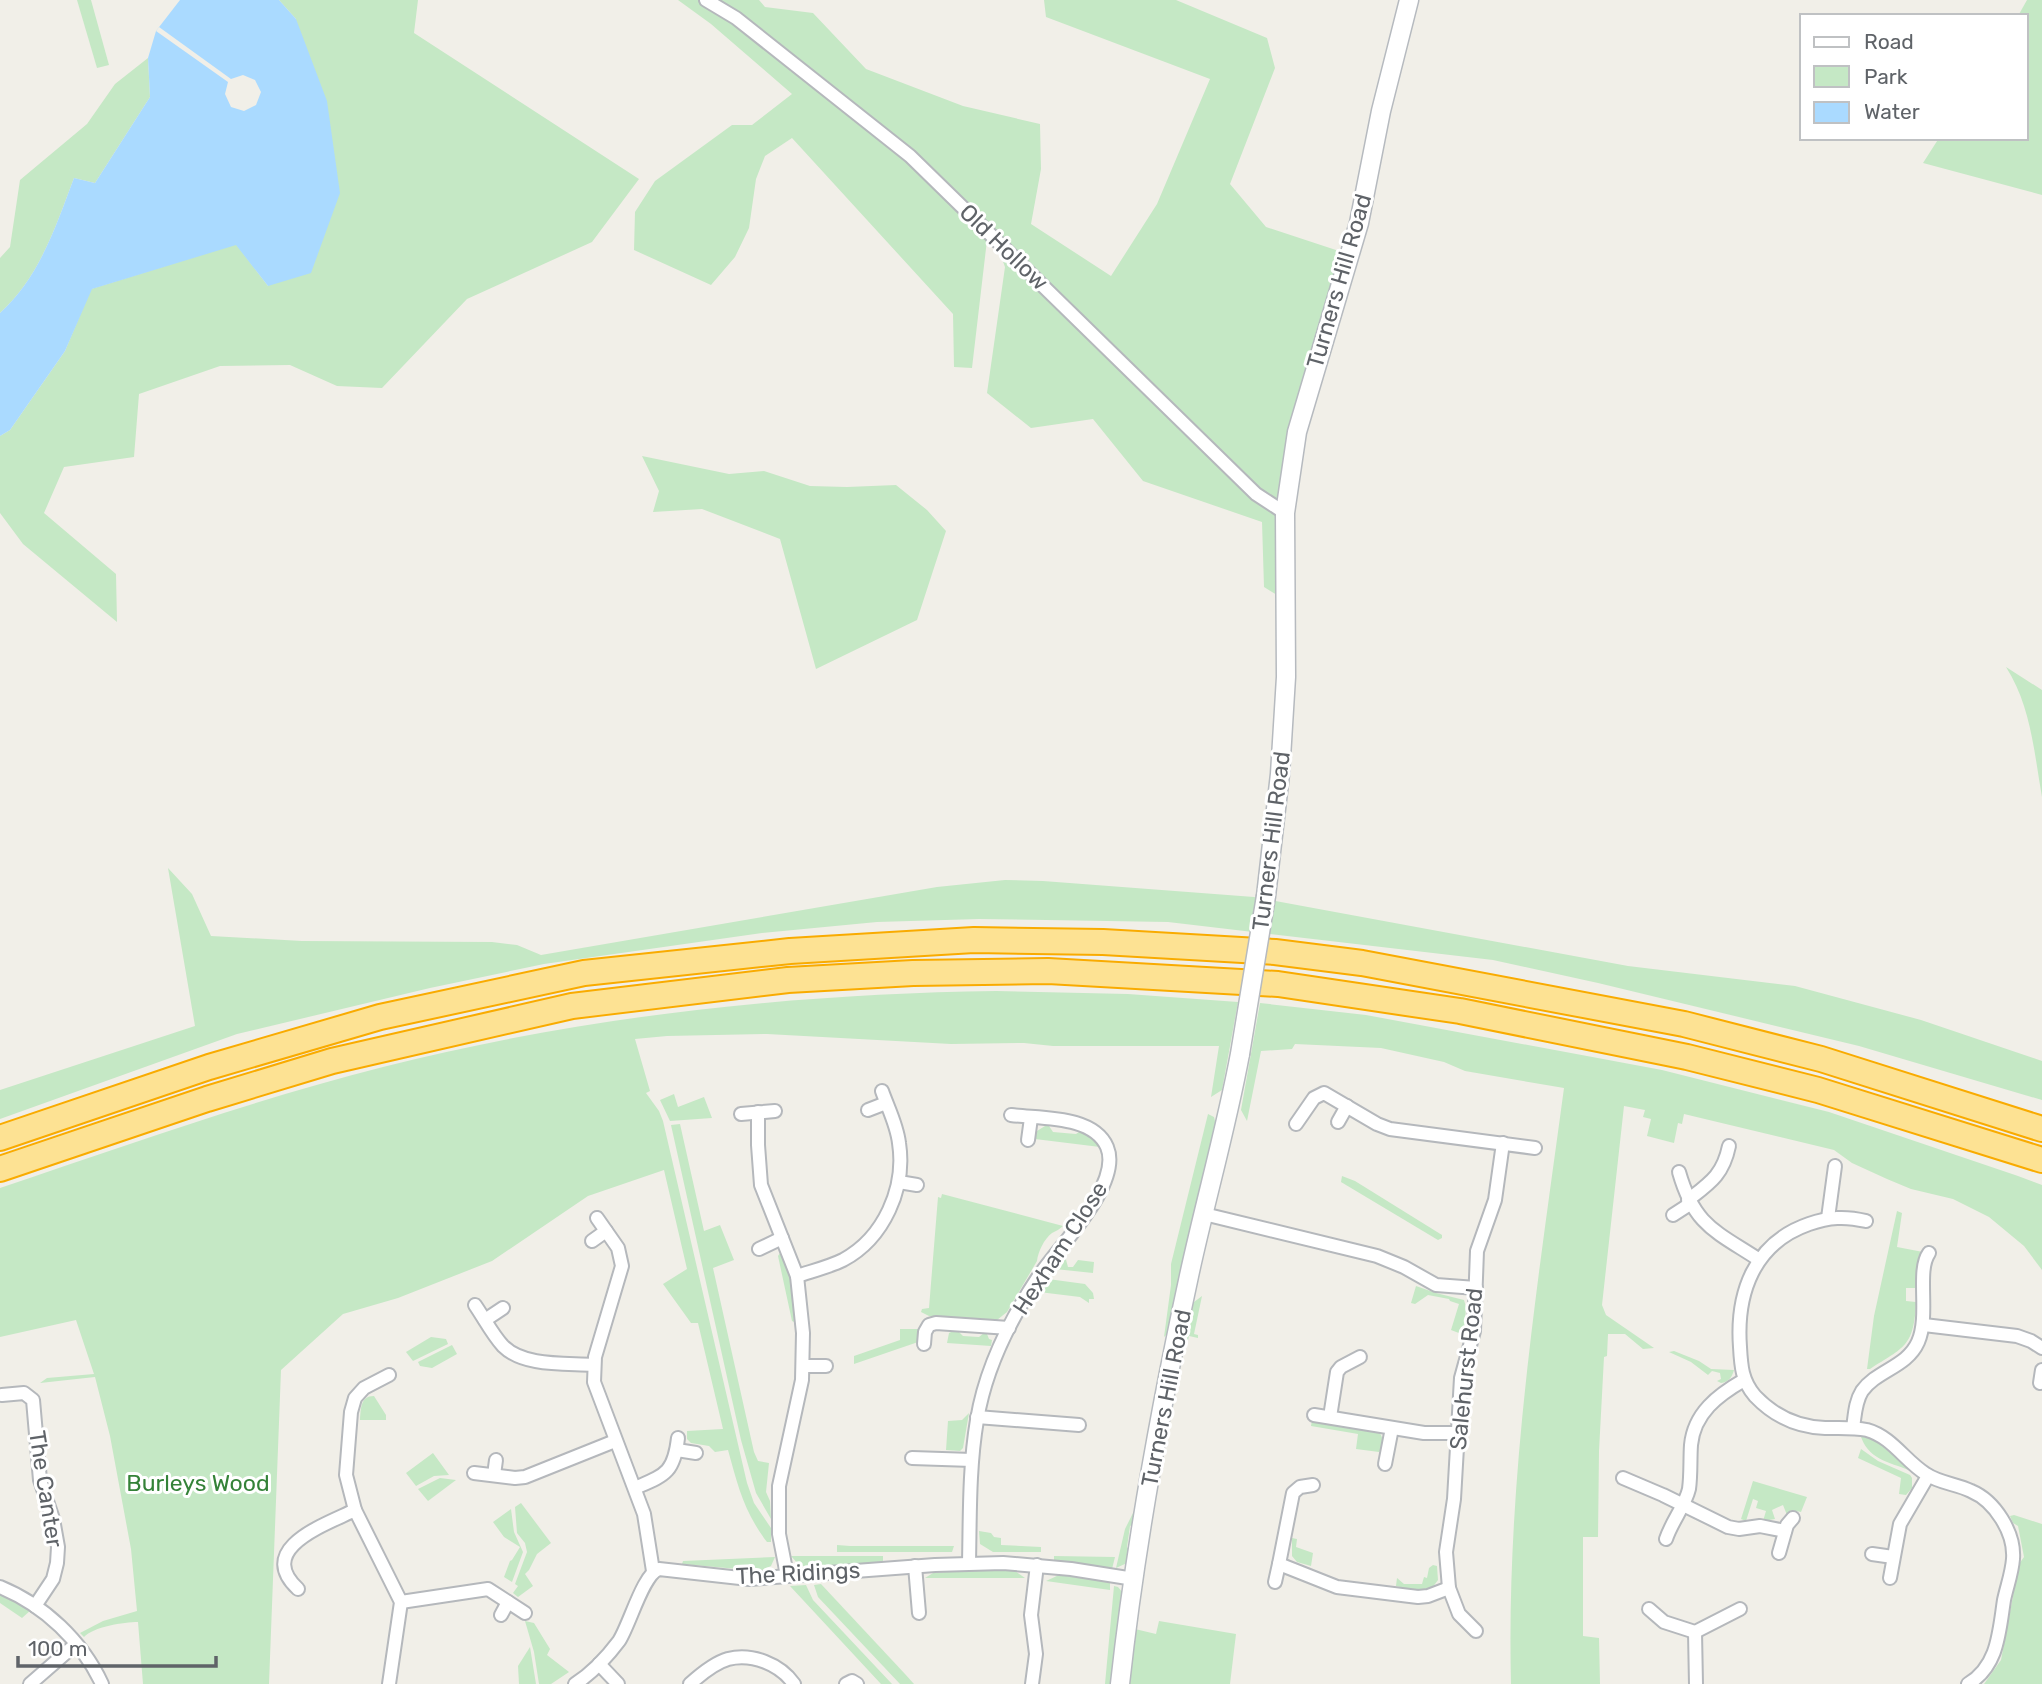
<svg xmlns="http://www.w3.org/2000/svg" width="2042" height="1684" font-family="Rubik,sans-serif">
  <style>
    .green { fill: #c5e8c5 }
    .water { fill: #aadaff }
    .pier { fill: #f1efe8 }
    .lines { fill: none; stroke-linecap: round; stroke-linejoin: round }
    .street-casing { stroke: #b5b8bc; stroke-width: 16 }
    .secondary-casing { stroke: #b6babf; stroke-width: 21 }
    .highway-casing { stroke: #f9ab00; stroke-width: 28 }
    .street { stroke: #fff; stroke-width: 12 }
    .secondary { stroke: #fff; stroke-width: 18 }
    .highway { stroke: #fde293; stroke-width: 24 }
    .secondary-bridge-casing { stroke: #b6babf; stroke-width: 21; stroke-linecap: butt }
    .secondary-bridge { stroke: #fff; stroke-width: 18 }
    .labels { text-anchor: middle; stroke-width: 6; stroke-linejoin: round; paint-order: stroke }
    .street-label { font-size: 23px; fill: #5f6368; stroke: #fff }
    .park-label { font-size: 23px; fill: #348238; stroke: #fff }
  </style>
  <rect width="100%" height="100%" fill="#f1efe8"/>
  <!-- green -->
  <g class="green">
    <path d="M 77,0 L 91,0 L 109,65 L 97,68 Z"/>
    <path d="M 279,0 L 418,0 L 414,33 L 639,179 L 592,242 L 467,299 L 382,388 L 337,386 L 290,365 L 220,366 L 139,394 L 134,457 L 64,467 L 44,513 L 116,574 L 117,622 L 23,544 L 0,513 L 0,436 L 10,430 L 65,351 L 91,289 L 236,244 L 268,286 L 296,19 Z"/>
    <path d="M 678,0 L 759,0 L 765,7 L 813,13 L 866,69 L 963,106 L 1040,124 L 1041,169 L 1031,224 L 1111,276 L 1157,204 L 1210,79 L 1046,17 L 1044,0 L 1176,0 L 1267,38 L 1275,68 L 1230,184 L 1266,227 L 1342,252 L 1288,428 L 1280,488 L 1277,595 L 1264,587 L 1262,522 L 1143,481 L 1093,419 L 1031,428 L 987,393 L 1005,267 L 989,223 L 972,368 L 954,367 L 953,314 L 792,138 L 765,156 L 756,179 L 749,228 L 735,257 L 711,285 L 634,250 L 635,212 L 655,181 L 732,125 L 752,125 L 792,94 L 711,24 Z"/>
    <path d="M 2027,0 L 2042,0 L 2042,195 L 1923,163 L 1939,138 L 2026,138 L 2026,16 L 2018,16 Z"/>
    <path d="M 148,58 L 150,97 L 95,183 L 74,178 C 56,226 39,278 0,313 L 0,258 L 10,247 L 20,180 L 87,124 L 115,84 Z"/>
    <path d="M 642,456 L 729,474 L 764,471 L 810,486 L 847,487 L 896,485 L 927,510 L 946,531 L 917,620 L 816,669 L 780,539 L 702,509 L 653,512 L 659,491 Z"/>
    <path d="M 2006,667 L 2042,690 L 2042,797 C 2034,752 2031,706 2006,667 Z"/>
    <path d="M 168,868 L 192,894 L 211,936 L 302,941 L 492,942 L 517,945 L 541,955 L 937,887 L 1005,880 L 1043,881 L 1254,897 L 1628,966 L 1795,986 L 1921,1020 L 2042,1061 L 2042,1100 L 1859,1046 L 1598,983 L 1493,960 L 1168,922 L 979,919 L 877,922 L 762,933 L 544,964 L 430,988 L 237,1034 L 0,1119 L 0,1090 L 195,1026 Z"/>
    <path d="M 996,991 L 1128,994 L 1238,1002 L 1222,1090 L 1211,1097 L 1219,1046 L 1053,1046 L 1024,1043 L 951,1044 L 767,1034 L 667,1036 L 635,1039 L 650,1091 L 646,1093 L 659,1111 L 663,1121 L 747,1483 L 754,1503 L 771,1528 L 771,1542 L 767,1542 C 744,1512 738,1486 728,1450 L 715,1452 L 709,1446 L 691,1443 L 687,1439 L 687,1431 L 723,1429 L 698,1323 L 691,1323 L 663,1284 L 687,1269 L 664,1170 L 588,1196 L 492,1261 L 398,1298 L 343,1314 L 281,1370 L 269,1684 L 143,1684 L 138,1622 C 124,1622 93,1627 84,1637 L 80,1633 L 103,1621 L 137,1611 L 131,1549 L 110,1436 L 95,1377 L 40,1383 L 47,1378 L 94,1374 L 76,1320 L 0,1337 L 0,1188 C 127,1145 253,1100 383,1067 C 584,1016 790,994 996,991 Z"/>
    <path d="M 1260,1003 L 1366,1015 L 1662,1070 L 1829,1112 L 2018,1176 L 2042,1185 L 2042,1270 L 2024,1246 L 1989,1217 L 1953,1199 L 1911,1189 L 1887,1179 L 1852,1163 L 1834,1150 L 1684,1114 L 1682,1124 L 1678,1123 L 1674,1143 L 1670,1142 L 1647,1136 L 1651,1119 L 1643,1117 L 1645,1110 L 1624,1106 L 1602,1305 L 1606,1315 L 1654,1348 L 1643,1349 L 1625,1334 L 1608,1334 L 1607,1356 L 1604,1357 L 1599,1451 L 1598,1537 L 1583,1537 L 1583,1636 L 1599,1638 L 1600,1684 L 1511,1684 C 1506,1482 1537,1288 1564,1088 L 1465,1071 L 1444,1062 L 1381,1048 L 1295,1044 L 1292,1049 L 1261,1051 L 1247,1121 L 1241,1110 Z"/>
    <path d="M 674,1094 L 678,1107 L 704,1097 L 712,1118 L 670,1121 L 660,1100 Z"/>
    <path d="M 1208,1114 L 1214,1117 L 1216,1125 L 1169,1332 L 1164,1337 L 1171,1285 L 1171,1264 Z"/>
    <path d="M 680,1124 L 704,1231 L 720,1225 L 734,1260 L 713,1268 L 754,1452 L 758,1461 L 769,1463 L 766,1492 L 770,1501 L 771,1519 L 756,1493 L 741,1440 L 671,1125 Z"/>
    <path d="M 1045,1126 L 1049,1126 L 1053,1132 L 1076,1134 L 1082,1130 L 1093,1136 L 1100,1147 L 1035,1139 L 1037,1131 Z"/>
    <path d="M 1342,1176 L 1355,1181 L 1442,1235 L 1442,1238 L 1438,1240 L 1341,1182 Z"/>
    <path d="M 942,1194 L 1063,1226 C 1060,1229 1056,1231 1052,1233 C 1044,1239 1038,1252 1037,1261 L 1007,1312 L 997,1320 L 929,1316 L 921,1312 L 922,1309 L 929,1308 L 938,1197 L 941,1198 Z"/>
    <path d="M 1897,1211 L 1902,1213 L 1897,1247 L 1923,1252 L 1921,1284 L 1916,1284 L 1916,1288 L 1906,1288 L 1906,1301 L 1916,1302 C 1914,1347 1904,1347 1870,1369 L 1867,1369 L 1874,1316 Z"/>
    <path d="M 780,1253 C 795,1272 794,1299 794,1322 L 792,1321 L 778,1256 Z"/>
    <path d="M 1065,1256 L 1068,1267 L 1073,1267 L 1078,1260 L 1094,1262 L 1093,1273 L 1055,1269 Z"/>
    <path d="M 1048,1279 L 1085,1284 L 1093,1293 L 1094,1299 L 1089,1299 L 1089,1303 L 1080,1297 L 1039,1292 Z"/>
    <path d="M 1416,1286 L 1436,1293 L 1464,1300 L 1466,1307 L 1464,1335 L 1451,1330 L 1459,1304 L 1450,1301 L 1449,1299 L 1428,1295 L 1415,1304 L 1411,1303 Z"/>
    <path d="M 1202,1296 L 1194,1334 L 1198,1335 L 1198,1338 L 1189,1336 L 1188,1340 L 1184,1339 L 1190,1305 Z"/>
    <path d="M 900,1329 L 921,1329 L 921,1341 L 854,1364 L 854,1356 L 900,1340 Z"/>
    <path d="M 953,1331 L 958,1331 L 963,1336 L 979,1337 L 984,1333 L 987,1334 L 989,1339 L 992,1340 L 991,1346 L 947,1343 L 949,1333 Z"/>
    <path d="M 431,1337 L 446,1339 L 448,1344 L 413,1361 L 406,1352 Z"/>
    <path d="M 452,1345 L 457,1354 L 432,1368 L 420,1366 L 418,1362 Z"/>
    <path d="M 1674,1351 L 1699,1361 L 1711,1369 L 1734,1370 C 1732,1377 1729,1382 1721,1383 L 1717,1381 L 1721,1379 L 1720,1373 L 1712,1371 L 1708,1375 L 1691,1362 L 1669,1352 Z"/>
    <path d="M 374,1396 L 386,1415 L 386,1420 L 360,1420 C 361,1409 360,1396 374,1396 Z"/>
    <path d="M 969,1413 L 963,1448 L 960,1451 L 946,1450 L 948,1421 L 962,1420 Z"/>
    <path d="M 1312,1420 L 1379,1432 C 1384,1438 1384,1447 1379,1452 L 1356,1449 L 1358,1434 L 1311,1426 Z"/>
    <path d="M 1860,1434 L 1879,1443 L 1911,1471 C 1887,1461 1868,1460 1860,1434 Z"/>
    <path d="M 1861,1449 L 1878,1461 L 1910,1475 L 1912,1478 L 1912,1488 L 1906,1495 L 1899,1494 L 1901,1478 L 1858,1458 Z"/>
    <path d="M 433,1453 L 449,1475 L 434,1476 L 416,1486 L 406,1473 Z"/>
    <path d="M 440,1478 L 456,1480 L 428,1501 L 418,1489 Z"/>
    <path d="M 1753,1481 L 1807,1497 L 1801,1512 L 1796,1511 L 1787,1515 L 1783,1505 L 1772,1510 L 1775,1519 L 1763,1521 L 1766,1511 L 1756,1508 L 1758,1501 L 1753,1499 L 1746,1521 L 1741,1519 Z"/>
    <path d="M 521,1503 L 551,1543 L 537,1554 L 529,1570 L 525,1574 L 533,1586 L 518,1597 L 513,1593 L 518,1586 L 515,1584 L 527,1552 L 525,1543 L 517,1533 L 515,1507 Z"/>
    <path d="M 1137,1505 L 1136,1523 L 1130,1526 L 1127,1547 L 1131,1553 L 1127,1563 L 1116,1568 L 1125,1529 Z"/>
    <path d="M 511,1509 L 514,1532 L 523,1552 L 512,1582 L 504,1577 L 510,1561 L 512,1560 L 520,1547 L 504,1537 L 493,1522 Z"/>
    <path d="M 2014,1515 L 2042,1524 L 2042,1684 L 1984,1684 L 2001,1660 L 2019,1564 L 2024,1557 L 2018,1526 L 2013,1523 L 2010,1516 Z"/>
    <path d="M 979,1531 L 991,1533 L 994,1537 L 1001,1538 L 1001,1545 L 1041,1547 L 1041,1552 L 993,1552 L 980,1544 Z"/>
    <path d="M 1292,1538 L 1297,1539 L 1296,1547 L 1313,1553 L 1311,1566 L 1297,1562 L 1292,1556 Z"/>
    <path d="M 837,1545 L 850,1546 L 954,1546 L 952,1552 L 837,1552 Z"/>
    <path d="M 791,1556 L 883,1556 L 883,1562 L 810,1568 L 799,1565 Z"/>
    <path d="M 1054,1556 L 1115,1557 L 1112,1569 L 1054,1560 Z"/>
    <path d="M 775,1557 L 771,1566 L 760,1571 L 682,1564 L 683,1561 Z"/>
    <path d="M 1433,1565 L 1437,1566 L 1438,1580 L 1432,1588 L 1413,1590 L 1396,1586 L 1397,1578 L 1404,1584 L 1422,1584 L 1424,1577 L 1427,1578 L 1429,1568 Z"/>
    <path d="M 958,1571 L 1015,1571 L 1025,1578 L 925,1578 L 933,1573 Z"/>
    <path d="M 1059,1575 L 1110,1582 L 1110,1590 L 1046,1581 Z"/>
    <path d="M 821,1584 L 905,1674 L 914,1684 L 900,1684 L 818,1597 L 814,1585 Z"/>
    <path d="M 806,1585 L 813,1600 L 892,1684 L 881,1684 L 790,1586 Z"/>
    <path d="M 1114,1586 L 1118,1587 L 1123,1593 L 1113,1684 L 1105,1684 Z"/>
    <path d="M 0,1594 L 31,1610 L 22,1618 L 0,1603 Z"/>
    <path d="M 525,1621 L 534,1623 L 550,1649 L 547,1655 L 569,1672 L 551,1684 L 539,1684 L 534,1652 Z"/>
    <path d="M 1159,1621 L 1236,1634 L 1230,1684 L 1127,1684 L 1135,1629 L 1156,1634 Z"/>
    <path d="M 530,1647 L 536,1684 L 519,1684 L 518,1666 Z"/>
  </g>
  <!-- water -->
  <path class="water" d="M 180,0 L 279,0 L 296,19 L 327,101 L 340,193 L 311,273 L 268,286 L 236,245 L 92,289 L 65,351 L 10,430 L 0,436 L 0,313 C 39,278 56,226 74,178 L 95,183 L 150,97 L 148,58 L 156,31 Z"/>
  <!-- pier -->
  <path class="pier" d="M 159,27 L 231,79 L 243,75 L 255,80 L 261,92 L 256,105 L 244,111 L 231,107 L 225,94 L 228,82 L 156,31 Z"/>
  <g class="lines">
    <defs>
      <g id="street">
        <path d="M 706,0 L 736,18 L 910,156 L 1256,494 L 1285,513"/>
        <path d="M 868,1110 L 886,1103"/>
        <path d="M 758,1112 L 758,1145 L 761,1185 L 797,1276 L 803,1333 L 802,1380 L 779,1486 L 779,1534 L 787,1575"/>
        <path d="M 741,1114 L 775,1111"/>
        <path d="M 1338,1122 L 1347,1106"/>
        <path d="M 1296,1124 L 1314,1098 L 1324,1093 L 1377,1124 L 1390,1129 L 1535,1148"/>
        <path d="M 1028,1140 L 1031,1118"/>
        <path d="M 1679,1172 C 1694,1225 1715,1231 1758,1259"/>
        <path d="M 899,1182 L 917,1185"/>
        <path d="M 1688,1200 C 1710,1183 1723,1175 1729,1146"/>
        <path d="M 1204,1214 L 1377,1256 L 1404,1267 L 1436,1285 L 1476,1288"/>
        <path d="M 1673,1215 L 1690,1204"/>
        <path d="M 597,1218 L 618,1248 L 622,1266 L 595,1357 L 594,1382 L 644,1514 L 653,1571"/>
        <path d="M 1828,1218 L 1835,1166"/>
        <path d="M 1866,1221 C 1845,1216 1829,1217 1809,1224 C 1754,1243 1736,1293 1740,1347 C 1741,1366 1742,1381 1755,1396 C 1774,1416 1797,1427 1825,1428 C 1839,1428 1853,1427 1867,1430 C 1892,1437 1905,1461 1926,1474 C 1939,1483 1957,1484 1971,1491 C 1995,1501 2015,1533 2013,1559 C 2012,1573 2007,1586 2004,1600 C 1999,1633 1998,1666 1968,1684"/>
        <path d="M 592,1241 L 606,1231"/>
        <path d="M 759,1249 L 782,1238"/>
        <path d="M 797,1276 C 812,1271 829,1267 843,1260 C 884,1238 906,1188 899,1143 C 897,1125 888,1108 882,1091"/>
        <path d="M 475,1305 C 484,1318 492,1334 503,1346 C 524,1367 566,1363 593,1365"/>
        <path d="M 485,1320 L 503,1308"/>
        <path d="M 1924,1325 L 2017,1336 L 2031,1341 L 2042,1348"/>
        <path d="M 924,1344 L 925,1332 L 929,1325 L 936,1323 L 1009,1328"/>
        <path d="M 804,1366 L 826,1366"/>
        <path d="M 389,1375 L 364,1388 L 355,1398 L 351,1412 L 346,1475 L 355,1510 L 401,1602 L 389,1684"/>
        <path d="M 2040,1383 L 2042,1370"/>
        <path d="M 2,1395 L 24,1393 L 33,1400 L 40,1480 L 53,1519 L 58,1547 L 57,1563 L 53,1579 L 35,1606"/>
        <path d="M 1314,1415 L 1424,1433 L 1458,1433"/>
        <path d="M 977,1417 L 1079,1425"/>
        <path d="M 1330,1417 L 1337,1372 L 1341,1367 L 1360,1357"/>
        <path d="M 1853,1428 C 1855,1415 1855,1402 1862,1391 C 1877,1370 1907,1367 1918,1342 C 1930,1315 1916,1271 1929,1253"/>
        <path d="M 677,1450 L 696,1453"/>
        <path d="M 912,1458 L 972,1460"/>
        <path d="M 1385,1464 L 1392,1428"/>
        <path d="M 474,1473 L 515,1478 L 525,1477 L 615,1441"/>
        <path d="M 494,1475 L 496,1460"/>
        <path d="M 1623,1478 L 1663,1495 L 1728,1527 L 1739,1529 L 1760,1526 L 1785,1531"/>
        <path d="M 1313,1485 L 1300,1487 L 1293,1493 L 1279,1564 L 1337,1587 L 1418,1597 L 1428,1596 L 1449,1588"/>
        <path d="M 635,1488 C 665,1475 674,1473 678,1438"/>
        <path d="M 1666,1539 C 1672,1521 1685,1506 1689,1489 C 1691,1475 1690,1460 1691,1445 C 1694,1413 1718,1395 1744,1380"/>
        <path d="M 1779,1553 L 1787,1525 L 1793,1518"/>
        <path d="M 1872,1554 L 1893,1557"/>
        <path d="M 969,1563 C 970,1516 969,1467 977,1420 C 985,1371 1010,1320 1037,1279 C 1056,1249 1123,1185 1107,1147 C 1093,1115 1041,1119 1011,1115"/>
        <path d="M 915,1566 L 919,1613"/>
        <path d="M 1890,1578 L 1900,1524 L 1928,1476"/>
        <path d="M 1275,1582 L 1279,1564"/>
        <path d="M 0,1587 C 44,1605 82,1641 102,1684"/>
        <path d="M 298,1589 C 254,1548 327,1524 355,1510"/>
        <path d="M 401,1602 L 488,1589 L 525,1613"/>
        <path d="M 1649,1609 L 1664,1622 L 1695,1632 L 1740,1609"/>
        <path d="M 501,1615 L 508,1602"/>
        <path d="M 1476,1631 L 1459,1614 L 1449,1588 L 1446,1552 L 1454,1499 L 1461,1378 L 1474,1331 L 1477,1251 L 1495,1200 L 1503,1143"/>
        <path d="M 1695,1632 L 1696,1684"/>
        <path d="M 599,1664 L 618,1684"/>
        <path d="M 30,1684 L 76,1644"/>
        <path d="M 575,1684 C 592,1673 607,1657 619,1641 C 630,1624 643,1574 659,1569 L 749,1579 L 935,1565 L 1003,1563 L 1071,1569 L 1134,1579"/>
        <path d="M 690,1684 C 701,1674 714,1663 728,1659 C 752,1653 780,1664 794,1684"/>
        <path d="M 846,1684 L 852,1681 L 857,1684"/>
        <path d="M 1032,1684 L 1036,1654 L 1031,1615 L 1037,1565"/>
      </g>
      <g id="secondary">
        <path d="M 1266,896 L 1280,774 L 1286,677 L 1285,513 L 1297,432 L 1359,223 L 1381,111 L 1409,0"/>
        <path d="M 1120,1684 C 1135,1547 1160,1410 1189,1276 C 1205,1202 1226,1129 1240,1054"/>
      </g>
      <g id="highway">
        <path d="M 0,1138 L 209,1067 L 380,1017 L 584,973 L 790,951 L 974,940 L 1103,942 L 1275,952 L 1362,963 L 1684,1024 L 1821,1059 L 2042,1129"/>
        <path d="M 0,1169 L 207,1099 L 332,1061 L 572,1006 L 788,980 L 913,973 L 1048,971 L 1278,984 L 1460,1011 L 1687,1057 L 1818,1090 L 2042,1160"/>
      </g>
    </defs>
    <!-- street casing -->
    <use href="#street" class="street-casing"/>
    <!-- secondary casing -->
    <use href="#secondary" class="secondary-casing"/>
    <!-- highway casing -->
    <use href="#highway" class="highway-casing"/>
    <!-- street -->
    <use href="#street" class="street"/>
    <!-- secondary -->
    <use href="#secondary" class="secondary"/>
    <!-- highway -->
    <use href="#highway" class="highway"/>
    <defs>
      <path id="secondary-bridge" d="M 1240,1054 L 1266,896"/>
    </defs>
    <!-- secondary-bridge casing -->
    <use href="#secondary-bridge" class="secondary-bridge-casing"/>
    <!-- secondary-bridge -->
    <use href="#secondary-bridge" class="secondary-bridge"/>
  </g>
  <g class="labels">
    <!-- street labels -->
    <g class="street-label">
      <text transform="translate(1004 247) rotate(44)" y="8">Old Hollow</text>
      <text transform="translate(1339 281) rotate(-74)" y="8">Turners Hill Road</text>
      <text transform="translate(1271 841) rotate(-83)" y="8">Turners Hill Road</text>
      <text transform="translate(1060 1248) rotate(-57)" y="8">Hexham Close</text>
      <text transform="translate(1466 1369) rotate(-84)" y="8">Salehurst Road</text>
      <text transform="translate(1166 1398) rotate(-79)" y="8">Turners Hill Road</text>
      <text transform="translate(46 1489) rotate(81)" y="8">The Canter</text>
      <text transform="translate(798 1573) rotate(-3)" y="8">The Ridings</text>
    </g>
    <!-- park labels -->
    <g class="park-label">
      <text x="198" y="1491">Burleys Wood</text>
    </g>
  </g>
  <!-- legend -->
  <rect x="1800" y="14" width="228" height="126" fill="#ffffff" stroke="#bfc1c3" stroke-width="2"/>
  <rect x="1814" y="37" width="35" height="10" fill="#ffffff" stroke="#bfc1c3" stroke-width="2"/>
  <text x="1864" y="49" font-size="21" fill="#5f6368">Road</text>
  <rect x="1814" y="66" width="35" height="21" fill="#c5e8c5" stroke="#bfc1c3" stroke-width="2"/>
  <text x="1864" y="84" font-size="21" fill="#5f6368">Park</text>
  <rect x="1814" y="102" width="35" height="21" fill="#aadaff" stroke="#bfc1c3" stroke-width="2"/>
  <text x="1864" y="119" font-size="21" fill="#5f6368">Water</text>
  <!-- scale -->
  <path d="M18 1656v10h198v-10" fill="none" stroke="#5f6368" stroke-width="3.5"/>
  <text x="28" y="1656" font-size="21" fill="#5f6368" stroke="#ffffff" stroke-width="5" paint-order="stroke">100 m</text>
</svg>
